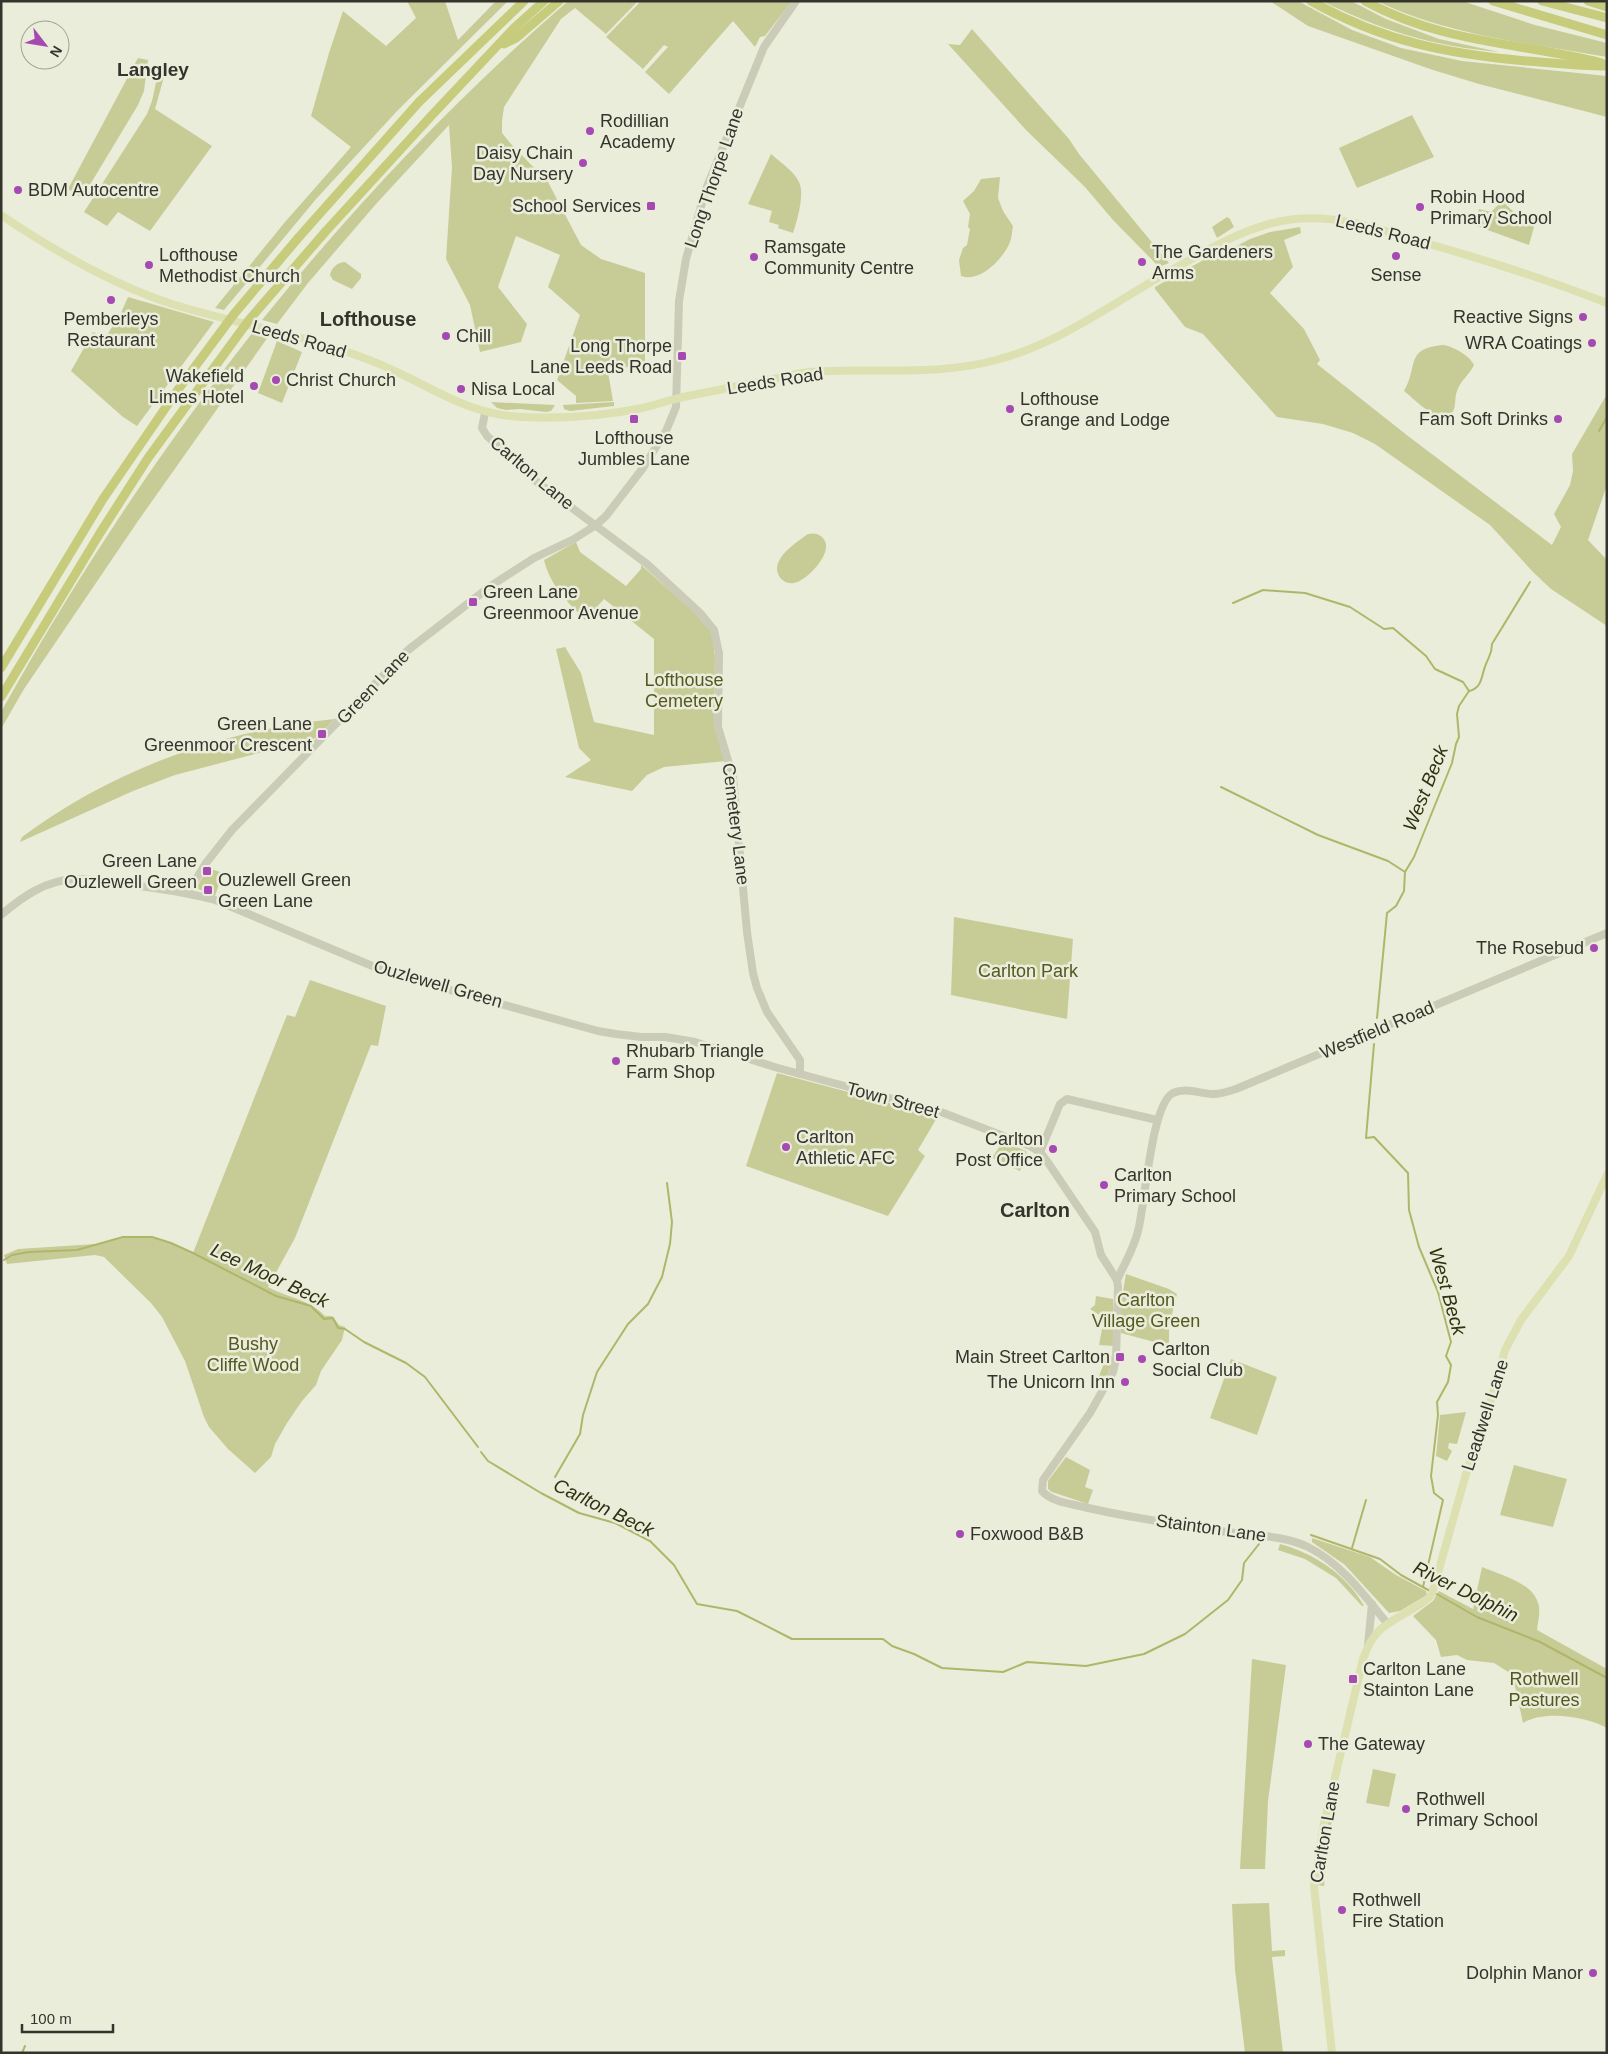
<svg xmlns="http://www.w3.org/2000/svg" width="1608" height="2054" font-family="Helvetica,sans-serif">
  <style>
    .green { fill: #c7cc97 }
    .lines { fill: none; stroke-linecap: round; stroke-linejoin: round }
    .stream { stroke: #b0b669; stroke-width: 2 }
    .secondary { stroke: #cbccb7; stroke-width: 8 }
    .primary { stroke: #dde0b0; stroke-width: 8 }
    .highway { stroke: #c6cc7c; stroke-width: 9 }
    .poi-dot { fill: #a549b3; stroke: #eaedda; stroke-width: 2 }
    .labels { text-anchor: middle; stroke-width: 5; stroke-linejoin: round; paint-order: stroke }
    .poi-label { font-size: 18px; fill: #34342d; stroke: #eaedda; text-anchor: start }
    .street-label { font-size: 18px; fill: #34342d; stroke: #eaedda }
    .park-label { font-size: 18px; fill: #555820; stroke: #eaedda }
    .neighbourhood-label { font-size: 19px; font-weight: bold; fill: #34342d; stroke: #eaedda }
    .water-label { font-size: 19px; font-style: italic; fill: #2f310f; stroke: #eaedda }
    .quarter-label { font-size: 20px; font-weight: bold; fill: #34342d; stroke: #eaedda }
  </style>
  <rect width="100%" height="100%" fill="#eaedda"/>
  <!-- green -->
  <g class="green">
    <path d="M 407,1 L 445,1 L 458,40 L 496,1 L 508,1 L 398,110 L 317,198 L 224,310 L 215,308 L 285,222 L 351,147 L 311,116 L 329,53 L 343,11 L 386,46 L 416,18 Z"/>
    <path d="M 568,1 L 638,1 L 606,34 L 575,8 L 561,19 L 504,107 L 502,121 L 502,133 L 511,144 L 548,182 L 581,245 L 601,259 L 645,273 L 645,362 L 608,372 L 613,401 L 576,403 L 576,396 L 557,380 L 580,315 L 548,287 L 560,255 L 516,236 L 498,287 L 527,324 L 521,342 L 480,352 L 470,305 L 446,259 L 452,167 L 449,125 L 376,204 L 308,283 L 277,324 L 262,320 C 355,205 456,98 568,1 Z"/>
    <path d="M 641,1 L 792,1 L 765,36 L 760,37 L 755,47 L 733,21 L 669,94 L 645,72 L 668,47 L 664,45 L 643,69 L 606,37 Z"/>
    <path d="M 1270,1 L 1298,1 L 1352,30 L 1401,48 L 1462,61 L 1607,76 L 1607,117 L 1479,84 L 1433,70 L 1308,26 Z"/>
    <path d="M 1322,1 L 1351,1 L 1386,19 L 1439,39 L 1499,52 C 1432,46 1383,31 1322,1 Z"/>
    <path d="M 1377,1 L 1462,1 L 1535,25 L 1607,43 L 1607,57 C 1529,43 1449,36 1377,1 Z"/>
    <path d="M 972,29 L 1069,139 L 1079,154 L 1169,263 L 1159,267 L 1113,220 L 1085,187 L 1027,131 L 948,44 L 960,45 Z"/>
    <path d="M 138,58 L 148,60 L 144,91 L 138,105 L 82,198 L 68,189 Z"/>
    <path d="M 165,73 L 155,109 L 212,146 L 150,231 L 118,212 L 107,226 L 84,212 L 147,114 L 152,101 L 157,78 Z"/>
    <path d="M 1412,115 L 1434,157 L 1357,188 L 1339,148 Z"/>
    <path d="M 771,154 C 780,162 794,171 799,182 C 805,194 797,221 793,233 L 778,228 L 779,225 L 769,222 L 772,211 L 748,204 Z"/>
    <path d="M 1000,177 L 998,198 L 1003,211 L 1013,226 C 1012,231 1012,237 1010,242 C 1003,259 980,283 961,276 L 959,260 L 963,248 L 967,245 L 970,229 L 968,227 L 970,214 L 963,201 L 974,191 L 981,179 Z"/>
    <path d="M 1502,201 L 1517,215 L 1535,223 L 1529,245 L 1474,225 L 1479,209 L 1491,212 Z"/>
    <path d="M 1227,217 L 1230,219 L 1234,227 L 1217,238 L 1212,227 Z"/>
    <path d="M 1300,227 L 1301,233 L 1284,240 L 1293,267 L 1270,293 L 1304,329 L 1320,360 L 1317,364 L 1408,436 L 1552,545 L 1561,527 L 1554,514 L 1570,485 L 1573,471 L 1572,454 L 1607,394 L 1607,485 L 1588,540 L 1607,560 L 1607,626 L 1551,589 L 1533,572 L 1490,525 L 1375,444 L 1353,433 L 1323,424 L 1277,417 L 1203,334 L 1185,327 L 1155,289 L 1155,287 L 1207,258 L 1220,255 L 1250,239 L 1270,232 Z"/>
    <path d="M 345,262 L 361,274 L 361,278 L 352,289 L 333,280 L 330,275 C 331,268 338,262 345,262 Z"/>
    <path d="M 128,297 L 214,322 L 137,426 L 123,417 L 71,371 L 93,332 L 105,338 L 121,313 Z"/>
    <path d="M 253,332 L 268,337 L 138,521 L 24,689 L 1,729 L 1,712 C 75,579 159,452 253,332 Z"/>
    <path d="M 277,341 L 302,352 L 282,403 L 258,393 Z"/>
    <path d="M 1444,345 C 1454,347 1470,356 1474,365 C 1470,374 1460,381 1457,391 C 1454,398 1457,408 1451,414 C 1440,427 1411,396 1404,391 C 1419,366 1404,348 1444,345 Z"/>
    <path d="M 491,402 L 555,405 L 551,411 L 546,412 L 520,409 L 506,410 L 497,408 Z"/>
    <path d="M 614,402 L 614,406 L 570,411 L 564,409 L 563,405 Z"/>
    <path d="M 808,534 C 813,533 818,533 822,537 C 834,548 817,568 807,576 C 803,579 799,582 794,583 C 783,585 774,574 778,563 C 782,552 798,541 808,534 Z"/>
    <path d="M 576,542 L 580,552 L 626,586 L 641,569 L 641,565 L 695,613 L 712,633 L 715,656 L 714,722 L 726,761 L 664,767 L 647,775 L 632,791 L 565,777 L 591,760 L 579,748 L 556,649 L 565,647 L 581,673 L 594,722 L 654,735 L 654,639 L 604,599 L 585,620 C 566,600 551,587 544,560 Z"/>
    <path d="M 335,719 L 316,738 L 175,775 L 133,791 L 20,842 L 22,837 C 113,769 223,730 335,719 Z"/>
    <path d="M 208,868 L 223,873 L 215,896 L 196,888 Z"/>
    <path d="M 954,917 L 1073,939 L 1067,1019 L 951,995 Z"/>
    <path d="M 310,980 L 386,1006 L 378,1046 L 371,1045 L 295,1238 L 268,1287 C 288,1298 309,1299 325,1316 L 332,1316 L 339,1325 L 345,1327 L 342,1340 L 321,1371 L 316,1385 L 302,1401 L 287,1423 L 275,1444 L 271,1457 L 255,1473 L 228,1449 L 209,1427 L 204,1417 L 185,1361 L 162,1317 L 151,1303 L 104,1257 L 95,1255 L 7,1264 L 4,1255 L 18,1249 L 96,1244 L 132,1236 L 161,1239 L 193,1253 L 287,1015 L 295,1017 Z"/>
    <path d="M 777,1073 L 938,1116 L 918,1150 L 925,1156 L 888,1216 L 746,1166 Z"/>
    <path d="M 1003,1141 L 1026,1151 L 1027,1155 L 1020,1171 L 992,1158 Z"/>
    <path d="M 1126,1274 L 1169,1289 L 1177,1294 L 1169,1326 L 1169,1346 L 1121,1333 L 1121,1303 Z"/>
    <path d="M 1096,1296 L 1113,1299 L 1114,1346 L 1099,1345 L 1104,1318 L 1090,1309 L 1095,1305 Z"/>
    <path d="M 1107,1355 L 1112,1356 L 1112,1363 L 1103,1385 L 1096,1384 Z"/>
    <path d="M 1231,1359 L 1277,1377 L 1257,1435 L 1210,1418 Z"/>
    <path d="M 1466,1412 L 1457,1444 L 1449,1443 L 1448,1448 L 1452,1451 L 1447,1461 L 1436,1456 L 1440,1415 Z"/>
    <path d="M 1066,1457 L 1090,1470 L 1085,1487 L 1093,1490 L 1088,1504 L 1052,1492 L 1048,1489 L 1048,1481 Z"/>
    <path d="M 1514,1465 L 1567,1479 L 1553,1527 L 1500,1515 Z"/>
    <path d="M 1312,1538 L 1370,1557 L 1396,1575 L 1426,1591 L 1427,1595 L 1400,1611 L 1389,1613 L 1345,1565 L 1312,1542 Z"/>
    <path d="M 1280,1544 C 1314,1553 1347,1575 1364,1606 L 1362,1606 L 1336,1578 L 1305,1559 L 1278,1550 Z"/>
    <path d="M 1482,1567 C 1500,1575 1532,1582 1538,1603 C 1541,1611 1538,1621 1537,1630 L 1607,1669 L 1607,1728 C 1586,1716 1543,1710 1523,1723 L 1513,1677 L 1510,1673 L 1494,1663 L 1467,1660 L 1457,1655 L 1441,1657 L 1436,1640 L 1413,1616 L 1433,1601 L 1439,1591 L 1473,1609 Z"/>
    <path d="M 1252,1659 L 1286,1665 L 1268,1801 L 1265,1869 L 1240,1869 Z"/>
    <path d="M 1373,1769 L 1396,1774 L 1389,1807 L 1366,1803 Z"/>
    <path d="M 1336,1789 L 1330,1833 L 1326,1832 Z"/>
    <path d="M 1327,1855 L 1324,1886 L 1318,1885 L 1322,1857 Z"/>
    <path d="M 1269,1903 L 1272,1951 L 1285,1950 L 1285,1956 L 1272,1957 L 1283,2053 L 1245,2053 L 1235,1970 L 1232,1904 Z"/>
  </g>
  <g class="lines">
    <!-- stream -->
    <g class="stream">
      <path d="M 1599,431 L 1607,417"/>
      <path d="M 1233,603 L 1263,590 L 1305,593 L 1350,607 L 1384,629 L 1393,628 L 1426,656 L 1435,669 L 1463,682 L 1469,691"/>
      <path d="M 1221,787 L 1318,835 L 1388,861 L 1405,872"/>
      <path d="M 1377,1018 L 1387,913 L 1396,906 L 1404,891 L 1405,872 L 1414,857 L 1452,763 L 1456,744 L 1459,737 L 1457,714 L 1459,706 L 1469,691 C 1483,688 1481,675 1486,664 C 1489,656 1492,654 1492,644 L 1530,582"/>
      <path d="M 1374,1044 L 1366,1138 L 1374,1137 L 1408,1173 L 1409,1210 L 1419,1247 L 1438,1292 L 1451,1342 L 1446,1356 L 1451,1365 L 1448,1382 L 1437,1402 L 1438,1415 L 1431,1476 L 1434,1493 L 1443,1500 L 1423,1587"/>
      <path d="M 4,1260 L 12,1255 L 29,1252 L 77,1250 L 123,1237 L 152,1237 L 171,1243 L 193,1253 L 276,1296 L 311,1306 L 324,1319 L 333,1318 L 338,1328 L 345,1329 L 364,1342 L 406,1363 L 425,1377 L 478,1447"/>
      <path d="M 481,1452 L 488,1461 L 541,1493 L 579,1513 L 615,1523 L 650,1541 L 674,1565 L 697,1604 L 737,1611 L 792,1639 L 883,1639 L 892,1646 L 914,1654 L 942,1668 L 1003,1672 L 1027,1662 L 1086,1666 L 1144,1654 L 1185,1634 L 1228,1600 L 1242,1580 L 1244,1563 L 1259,1544"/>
      <path d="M 555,1477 L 580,1434 L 583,1415 L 597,1372 L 628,1324 L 648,1304 L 662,1277 L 670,1244 L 672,1222 L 667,1183"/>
      <path d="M 1311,1535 L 1380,1559 L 1401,1575 L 1430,1591"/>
      <path d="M 1352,1548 L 1366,1500"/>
      <path d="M 1435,1593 L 1477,1617 L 1540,1642 L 1607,1678"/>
      <path d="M 22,2053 L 25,2046"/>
    </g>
    <!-- secondary -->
    <g class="secondary">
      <path d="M 485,413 L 482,428 L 487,436 L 536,481 L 647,564 L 701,614 L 714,630 L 719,653 L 718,727 L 733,777 L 747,932 L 753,973 L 757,988 L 767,1012 L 800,1060 L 800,1074"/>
      <path d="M 188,892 L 206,863 L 232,830 L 408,650 L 492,585 L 534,558 L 574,539 L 596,525 L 606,516 L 643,468 L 666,431 L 676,407 L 679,301 L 686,259 L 706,189 L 764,47 L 796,1"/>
      <path d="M 1,915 C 22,897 46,880 75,879 C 94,878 113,884 132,885 C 160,889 187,892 215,900 L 389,973 L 598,1031 L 616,1034 L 641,1037 L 665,1037 L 695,1042 L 778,1068 L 941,1112 L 1030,1146 L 1040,1152 L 1049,1164 L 1095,1232 L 1101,1255 L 1117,1280 L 1118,1287 L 1116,1359 L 1113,1372 L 1090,1413 L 1043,1480 L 1042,1491 C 1052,1502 1071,1504 1084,1507 C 1131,1518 1179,1525 1227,1532 C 1254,1536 1283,1535 1308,1547 C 1342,1564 1364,1595 1387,1623"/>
      <path d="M 1040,1152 L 1060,1104 L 1067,1099 L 1157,1120"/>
      <path d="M 1117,1280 C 1124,1265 1134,1248 1138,1231 C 1145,1206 1151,1104 1173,1093 C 1186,1087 1201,1094 1214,1094 C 1222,1094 1229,1091 1236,1089 L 1607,933"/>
      <path d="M 1368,1645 L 1372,1604"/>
    </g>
    <!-- primary -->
    <g class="primary">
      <path d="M 1,215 C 53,250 115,286 175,305 C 238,324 303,335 364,358 C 421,378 461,415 523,417 C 562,419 603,416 642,408 C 656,405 669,400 683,397 C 708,392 733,387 758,382 C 775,379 792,374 809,372 C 871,367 934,377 996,360 C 1059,344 1113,303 1170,271 C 1208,250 1251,223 1295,219 C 1341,214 1385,231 1429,244 C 1489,261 1548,280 1607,303"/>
      <path d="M 1332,2053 L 1314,1887 L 1323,1828 L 1363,1659 C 1374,1627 1386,1625 1414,1608 C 1421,1604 1427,1601 1432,1594 L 1466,1474 L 1489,1407 L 1505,1350 L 1521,1320 L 1569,1256 L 1607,1175"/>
    </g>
    <!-- highway -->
    <g class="highway">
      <path d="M 1311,1 C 1382,41 1447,54 1527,61 C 1553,63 1580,66 1607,66"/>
      <path d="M 1365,1 C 1444,44 1518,42 1602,63"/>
      <path d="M 1493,1 L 1607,35"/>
      <path d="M 1542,1 L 1607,18"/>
      <path d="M 1588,1 L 1607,7"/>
      <path d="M 504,44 L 516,38 L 559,1"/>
      <path d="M 1,668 L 103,499 L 177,391 L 234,314 L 299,237 L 419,102 L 524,1"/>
      <path d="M 1,697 L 100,533 L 148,458 L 249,320 L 326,231 L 433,114 L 514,28 L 544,1"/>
    </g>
  </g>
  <!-- markers -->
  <g class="poi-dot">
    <circle cx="590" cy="131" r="5"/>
    <circle cx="583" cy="163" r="5"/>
    <circle cx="18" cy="190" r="5"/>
    <rect x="646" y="201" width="10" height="10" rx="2.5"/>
    <circle cx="1420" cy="207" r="5"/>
    <circle cx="1396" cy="256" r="5"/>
    <circle cx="754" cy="257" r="5"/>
    <circle cx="1142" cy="262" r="5"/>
    <circle cx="149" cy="265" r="5"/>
    <circle cx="111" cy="300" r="5"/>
    <circle cx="1583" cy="317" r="5"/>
    <circle cx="446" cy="336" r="5"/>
    <circle cx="1592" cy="343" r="5"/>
    <rect x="677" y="351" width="10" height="10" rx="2.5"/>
    <circle cx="276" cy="380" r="5"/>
    <circle cx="254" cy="386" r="5"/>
    <circle cx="461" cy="389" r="5"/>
    <circle cx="1010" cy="409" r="5"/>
    <rect x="629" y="414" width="10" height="10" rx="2.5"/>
    <circle cx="1558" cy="419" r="5"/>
    <rect x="468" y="597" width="10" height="10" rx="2.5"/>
    <rect x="317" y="729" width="10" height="10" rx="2.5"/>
    <rect x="202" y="866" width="10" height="10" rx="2.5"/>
    <rect x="203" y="885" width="10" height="10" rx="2.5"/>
    <circle cx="1594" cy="948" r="5"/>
    <circle cx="616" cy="1061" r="5"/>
    <circle cx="786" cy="1147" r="5"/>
    <circle cx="1053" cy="1149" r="5"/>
    <circle cx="1104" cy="1185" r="5"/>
    <rect x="1115" y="1352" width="10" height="10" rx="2.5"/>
    <circle cx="1142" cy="1359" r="5"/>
    <circle cx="1125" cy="1382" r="5"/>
    <circle cx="960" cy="1534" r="5"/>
    <rect x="1348" y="1674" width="10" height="10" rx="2.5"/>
    <circle cx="1308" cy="1744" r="5"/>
    <circle cx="1406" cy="1809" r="5"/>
    <circle cx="1342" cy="1910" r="5"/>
    <circle cx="1593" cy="1973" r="5"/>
  </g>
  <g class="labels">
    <!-- poi labels -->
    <g class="poi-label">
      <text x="600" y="127">Rodillian<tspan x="600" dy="21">Academy</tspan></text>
      <text x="573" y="159" text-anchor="end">Daisy Chain<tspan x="573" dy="21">Day Nursery</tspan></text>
      <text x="28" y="196">BDM Autocentre</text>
      <text x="1430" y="203">Robin Hood<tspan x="1430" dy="21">Primary School</tspan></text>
      <text x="641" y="212" text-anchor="end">School Services</text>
      <text x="764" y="253">Ramsgate<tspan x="764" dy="21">Community Centre</tspan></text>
      <text x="1152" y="258">The Gardeners<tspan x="1152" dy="21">Arms</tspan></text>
      <text x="159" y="261">Lofthouse<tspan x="159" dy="21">Methodist Church</tspan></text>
      <text x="1396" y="281" text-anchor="middle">Sense</text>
      <text x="1573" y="323" text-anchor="end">Reactive Signs</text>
      <text x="111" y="325" text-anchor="middle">Pemberleys<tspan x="111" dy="21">Restaurant</tspan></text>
      <text x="456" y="342">Chill</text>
      <text x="1582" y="349" text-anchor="end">WRA Coatings</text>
      <text x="672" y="352" text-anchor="end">Long Thorpe<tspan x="672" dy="21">Lane Leeds Road</tspan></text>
      <text x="244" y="382" text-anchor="end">Wakefield<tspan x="244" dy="21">Limes Hotel</tspan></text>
      <text x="286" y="386">Christ Church</text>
      <text x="471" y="395">Nisa Local</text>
      <text x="1020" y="405">Lofthouse<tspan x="1020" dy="21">Grange and Lodge</tspan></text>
      <text x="1548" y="425" text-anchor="end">Fam Soft Drinks</text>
      <text x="634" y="444" text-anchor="middle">Lofthouse<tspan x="634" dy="21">Jumbles Lane</tspan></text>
      <text x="483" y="598">Green Lane<tspan x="483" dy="21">Greenmoor Avenue</tspan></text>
      <text x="312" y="730" text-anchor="end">Green Lane<tspan x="312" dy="21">Greenmoor Crescent</tspan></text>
      <text x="197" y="867" text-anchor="end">Green Lane<tspan x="197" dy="21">Ouzlewell Green</tspan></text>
      <text x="218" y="886">Ouzlewell Green<tspan x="218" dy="21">Green Lane</tspan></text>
      <text x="1584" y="954" text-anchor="end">The Rosebud</text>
      <text x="626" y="1057">Rhubarb Triangle<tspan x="626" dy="21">Farm Shop</tspan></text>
      <text x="796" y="1143">Carlton<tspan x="796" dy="21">Athletic AFC</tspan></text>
      <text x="1043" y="1145" text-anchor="end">Carlton<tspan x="1043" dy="21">Post Office</tspan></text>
      <text x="1114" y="1181">Carlton<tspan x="1114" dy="21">Primary School</tspan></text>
      <text x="1152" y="1355">Carlton<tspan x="1152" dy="21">Social Club</tspan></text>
      <text x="1110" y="1363" text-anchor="end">Main Street Carlton</text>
      <text x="1115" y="1388" text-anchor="end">The Unicorn Inn</text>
      <text x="970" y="1540">Foxwood B&amp;B</text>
      <text x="1363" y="1675">Carlton Lane<tspan x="1363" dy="21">Stainton Lane</tspan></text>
      <text x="1318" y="1750">The Gateway</text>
      <text x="1416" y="1805">Rothwell<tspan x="1416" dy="21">Primary School</tspan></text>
      <text x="1352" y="1906">Rothwell<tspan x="1352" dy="21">Fire Station</tspan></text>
      <text x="1583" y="1979" text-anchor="end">Dolphin Manor</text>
    </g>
    <!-- street labels -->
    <g class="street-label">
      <text transform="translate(714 178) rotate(-71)" y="6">Long Thorpe Lane</text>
      <text transform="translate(1383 232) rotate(14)" y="6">Leeds Road</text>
      <text transform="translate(299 339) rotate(16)" y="6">Leeds Road</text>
      <text transform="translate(775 381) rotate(-9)" y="6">Leeds Road</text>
      <text transform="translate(532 473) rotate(40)" y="6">Carlton Lane</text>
      <text transform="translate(373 687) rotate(-46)" y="6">Green Lane</text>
      <text transform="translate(736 824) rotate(83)" y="6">Cemetery Lane</text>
      <text transform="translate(438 984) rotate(16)" y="6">Ouzlewell Green</text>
      <text transform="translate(1377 1030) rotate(-23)" y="6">Westfield Road</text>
      <text transform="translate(893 1100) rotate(15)" y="6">Town Street</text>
      <text transform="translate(1485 1415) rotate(-72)" y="6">Leadwell Lane</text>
      <text transform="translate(1211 1528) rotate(8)" y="6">Stainton Lane</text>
      <text transform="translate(1325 1832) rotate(-80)" y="6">Carlton Lane</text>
    </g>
    <!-- park labels -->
    <g class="park-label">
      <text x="684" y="686">Lofthouse<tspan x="684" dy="21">Cemetery</tspan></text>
      <text x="1028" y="977">Carlton Park</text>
      <text x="1146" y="1306">Carlton<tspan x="1146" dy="21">Village Green</tspan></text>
      <text x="253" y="1350">Bushy<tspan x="253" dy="21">Cliffe Wood</tspan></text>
      <text x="1544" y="1685">Rothwell<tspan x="1544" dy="21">Pastures</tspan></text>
    </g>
    <!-- neighbourhood labels -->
    <g class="neighbourhood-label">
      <text x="153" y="76">Langley</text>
    </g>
    <!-- water labels -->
    <g class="water-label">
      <text transform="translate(1425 788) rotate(-68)" y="7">West Beck</text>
      <text transform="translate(270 1275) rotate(25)" y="7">Lee Moor Beck</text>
      <text transform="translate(1448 1291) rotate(74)" y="7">West Beck</text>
      <text transform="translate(604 1507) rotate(26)" y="7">Carlton Beck</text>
      <text transform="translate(1466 1591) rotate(26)" y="7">River Dolphin</text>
    </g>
    <!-- quarter labels -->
    <g class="quarter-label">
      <text x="368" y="326">Lofthouse</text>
      <text x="1035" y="1217">Carlton</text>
    </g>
  </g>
  <!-- border -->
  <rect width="1608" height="2054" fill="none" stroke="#34342d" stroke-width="5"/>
  <!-- north arrow -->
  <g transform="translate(45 45) rotate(121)"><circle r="24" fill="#eaedda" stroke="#a1a395"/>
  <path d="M0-4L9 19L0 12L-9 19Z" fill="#a549b3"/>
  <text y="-8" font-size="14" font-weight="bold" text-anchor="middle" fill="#34342d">N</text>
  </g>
  <!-- scale -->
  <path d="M22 2024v8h91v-8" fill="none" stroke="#34342d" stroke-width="2.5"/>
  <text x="30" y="2024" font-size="15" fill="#34342d" stroke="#eaedda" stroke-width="4" paint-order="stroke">100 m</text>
</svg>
